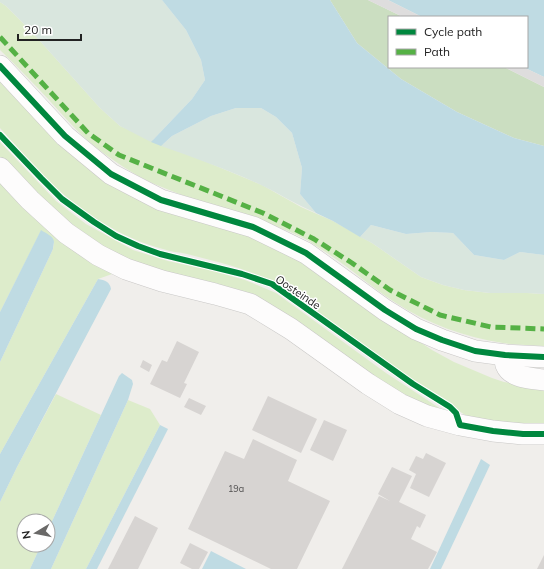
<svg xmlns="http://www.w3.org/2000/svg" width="544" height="569" font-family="Mulish,sans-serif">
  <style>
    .grass { fill: #ddeccb }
    .forest { fill: #cbdec1 }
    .wetland { fill: #d9e6de }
    .water { fill: #bfdbe3 }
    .pier { fill: #dedddd }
    .building { fill: #d7d4d2 }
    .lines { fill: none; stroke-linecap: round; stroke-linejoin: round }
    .minor-casing { stroke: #c9c8c7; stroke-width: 22 }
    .minor { stroke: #fdfcfc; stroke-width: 21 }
    .quiet { stroke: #55b145; stroke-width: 5; stroke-dasharray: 10 5; stroke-linecap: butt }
    .cycleway-casing { stroke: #fff; stroke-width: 8 }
    .cycleway { stroke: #00873e; stroke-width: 6 }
    .labels { text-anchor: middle; stroke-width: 3; stroke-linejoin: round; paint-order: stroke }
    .number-label { font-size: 9px; fill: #4f4e4e }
    .street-label { font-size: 11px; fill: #222; stroke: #fff }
  </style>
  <rect width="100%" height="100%" fill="#f0eeeb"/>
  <!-- grass -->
  <g class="grass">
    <path d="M 0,2 L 6,6 L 31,31 L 100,108 L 120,126 L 262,185 L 301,207 L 333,221 L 372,243 L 421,277 L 443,285 L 464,290 L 490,293 L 527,293 L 544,294 L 544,346 C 530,345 516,345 503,343 C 465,337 428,324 396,303 C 371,287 349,267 324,251 C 317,247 311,242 305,239 C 252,212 191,204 138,176 C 133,173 127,169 122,166 C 110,158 97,149 86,139 C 73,127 61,113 49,100 C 33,83 17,66 0,50 Z"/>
    <path d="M 0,76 L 76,157 L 251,237 L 283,250 L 388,321 L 432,350 L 454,362 L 492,378 L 504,382 L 544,388 L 544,427 L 474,420 L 462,413 L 392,366 L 291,292 C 260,272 223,263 187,254 C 179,252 171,252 163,249 C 121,238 83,213 52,184 C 33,166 17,147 0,128 Z"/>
    <path d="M 0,142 L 56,201 L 86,224 L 133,250 L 168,261 L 210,270 L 245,280 L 276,293 L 386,373 L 444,411 L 444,413 L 391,390 L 263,300 L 130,263 L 77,234 L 0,158 Z"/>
    <path d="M 0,181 L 115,273 L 98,279 L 0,454 L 0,362 L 53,249 L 54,242 L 41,231 L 0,312 Z"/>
    <path d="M 56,394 L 101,415 L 48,530 L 48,521 L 24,521 L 24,545 L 41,545 L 30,569 L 0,569 L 0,502 L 17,467 Z"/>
    <path d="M 128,400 L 150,409 L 160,425 L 86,569 L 51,569 Z"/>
  </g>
  <!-- forest -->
  <path class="forest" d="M 330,0 L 368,0 L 403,17 L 389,17 L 389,67 L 504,67 L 544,87 L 544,146 L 514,138 L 457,112 L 401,79 L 357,43 Z"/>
  <!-- wetland -->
  <g class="wetland">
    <path d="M 0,0 L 162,0 L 186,30 L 201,60 L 205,80 L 192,99 L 151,142 L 120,126 L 100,108 L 31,31 L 6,6 L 0,2 Z"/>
    <path d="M 236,108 L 261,108 L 276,117 L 292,133 L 302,168 L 300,194 L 316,213 C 297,205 280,194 261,185 C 229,170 195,158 161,146 L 172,136 L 211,116 Z"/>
    <path d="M 371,225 L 406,234 L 431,232 L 453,233 L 474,255 L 504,260 L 520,252 L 544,255 L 544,294 L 527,293 L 490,293 L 464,290 L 443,285 L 421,277 L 372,243 L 360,237 Z"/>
  </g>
  <!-- water -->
  <g class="water">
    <path d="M 162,0 L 330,0 L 357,43 L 401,79 L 457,112 L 514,138 L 544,146 L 544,255 L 520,252 L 504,260 L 474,255 L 453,233 L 431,232 L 406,234 L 371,225 L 360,237 L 333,221 L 316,213 L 300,194 L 302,168 L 292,133 L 276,117 L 261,108 L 236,108 L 211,116 L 172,136 L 161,146 L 151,142 L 192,99 L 205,80 L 201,60 L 186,30 Z"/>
    <path d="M 388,0 L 544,0 L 544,77 L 523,67 L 527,67 L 527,17 L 422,17 Z"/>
    <path d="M 41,230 C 45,233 54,236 54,242 C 54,242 53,248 53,249 L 0,362 L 0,312 Z"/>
    <path d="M 98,279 C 105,280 110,282 111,289 L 17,467 L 0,502 L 0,454 Z"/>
    <path d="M 122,373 L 132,380 L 133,384 L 128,400 L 51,569 L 30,569 L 41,545 L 48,545 L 48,530 L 119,376 Z"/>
    <path d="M 160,425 L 168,429 L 97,569 L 86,569 Z"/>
    <path d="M 481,459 L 490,465 L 441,569 L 430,569 Z"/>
    <path d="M 211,551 L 246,569 L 202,569 Z"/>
  </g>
  <!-- pier -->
  <g class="pier">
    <path d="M 368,0 L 388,0 L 422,17 L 403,17 Z"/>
    <path d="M 504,67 L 523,67 L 544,77 L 544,87 Z"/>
  </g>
  <!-- building -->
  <g class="building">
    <path d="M 177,341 L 199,352 L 184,383 L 187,384 L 180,398 L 150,384 L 162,360 L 167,362 Z"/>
    <path d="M 143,360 L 152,365 L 149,372 L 140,367 Z"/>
    <path d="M 268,396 L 317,419 L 301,453 L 252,430 Z"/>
    <path d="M 189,398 L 206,406 L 201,415 L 184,407 Z"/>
    <path d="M 324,420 L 347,430 L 333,461 L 310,450 Z"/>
    <path d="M 253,439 L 297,460 L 288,481 L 330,501 L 297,569 L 271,569 L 188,529 L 225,451 L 244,459 Z"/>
    <path d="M 426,453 L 446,463 L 429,497 L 410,488 L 416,474 L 409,470 L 416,456 L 423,459 Z"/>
    <path d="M 392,467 L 412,476 L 399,502 L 426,515 L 420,528 L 417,526 L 411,539 L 437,552 L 428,569 L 342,569 L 379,496 L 390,501 L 378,494 Z"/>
    <path d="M 135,516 L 158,528 L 138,569 L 108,569 Z"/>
    <path d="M 190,543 L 208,552 L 199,569 L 192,569 L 180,563 Z"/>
    <path d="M 544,555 L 544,569 L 537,569 Z"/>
  </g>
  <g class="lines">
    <defs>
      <g id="minor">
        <path d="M 0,66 L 65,136 L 111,174 L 161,200 L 253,227 L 306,253 L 385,310 L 416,329 L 442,340 L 475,351 L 505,355 L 544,357"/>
        <path d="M 0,168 L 30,200 L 66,233 L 98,255 L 126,269 L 162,281 L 215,294 L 250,304 L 291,329 L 368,384 L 400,404 L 427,416 L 460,425 L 493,431 L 523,434 L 544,434"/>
        <path d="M 505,355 C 505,358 505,362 506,365 C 511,378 532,378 544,380"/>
      </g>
    </defs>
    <!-- minor casing -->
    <use href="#minor" class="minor-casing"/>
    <!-- minor -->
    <use href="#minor" class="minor"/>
    <!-- quiet -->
    <path class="quiet" d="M 0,37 L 88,133 L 119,155 L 263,213 L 314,239 L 352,263 L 390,290 L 440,315 L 491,327 L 544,329"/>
    <defs>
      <g id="cycleway">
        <path d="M 0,66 L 65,136 L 111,174 L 161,200 L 253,227 L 306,253 L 385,310 L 416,329 L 442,340 L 475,351 L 505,355 L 544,357"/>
        <path d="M 0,135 L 41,178 L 62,199 L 94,222 L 116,236 L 138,246 L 160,254 L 242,274 L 272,284 L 413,384 L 450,407 L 456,413 L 460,425 L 493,431 L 523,434 L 544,434"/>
      </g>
    </defs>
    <!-- cycleway casing -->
    <use href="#cycleway" class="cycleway-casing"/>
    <!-- cycleway -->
    <use href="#cycleway" class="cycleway"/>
  </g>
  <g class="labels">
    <!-- number labels -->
    <g class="number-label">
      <text x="236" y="492">19a</text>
    </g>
    <!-- street labels -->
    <g class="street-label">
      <text transform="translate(298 292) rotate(34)" y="4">Oosteinde</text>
    </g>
  </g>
  <!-- legend -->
  <rect x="388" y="16" width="140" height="52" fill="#ffffff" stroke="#a7a7a7"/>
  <rect x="396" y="29" width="20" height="6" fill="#00873e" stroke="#a7a7a7"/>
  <text x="424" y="36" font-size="12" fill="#222222">Cycle path</text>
  <rect x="396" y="49" width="20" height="6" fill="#55b145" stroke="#a7a7a7"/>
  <text x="424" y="56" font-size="12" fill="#222222">Path</text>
  <!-- north arrow -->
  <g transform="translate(36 533) rotate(260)"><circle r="19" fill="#ffffff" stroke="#a7a7a7"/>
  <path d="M0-3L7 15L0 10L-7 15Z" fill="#6a6968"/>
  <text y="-6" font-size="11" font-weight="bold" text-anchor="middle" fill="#222222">N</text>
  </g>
  <!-- scale -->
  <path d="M18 34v6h63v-6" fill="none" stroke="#222222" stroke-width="2"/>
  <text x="24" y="34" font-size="12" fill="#222222" stroke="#ffffff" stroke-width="3" paint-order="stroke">20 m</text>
</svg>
